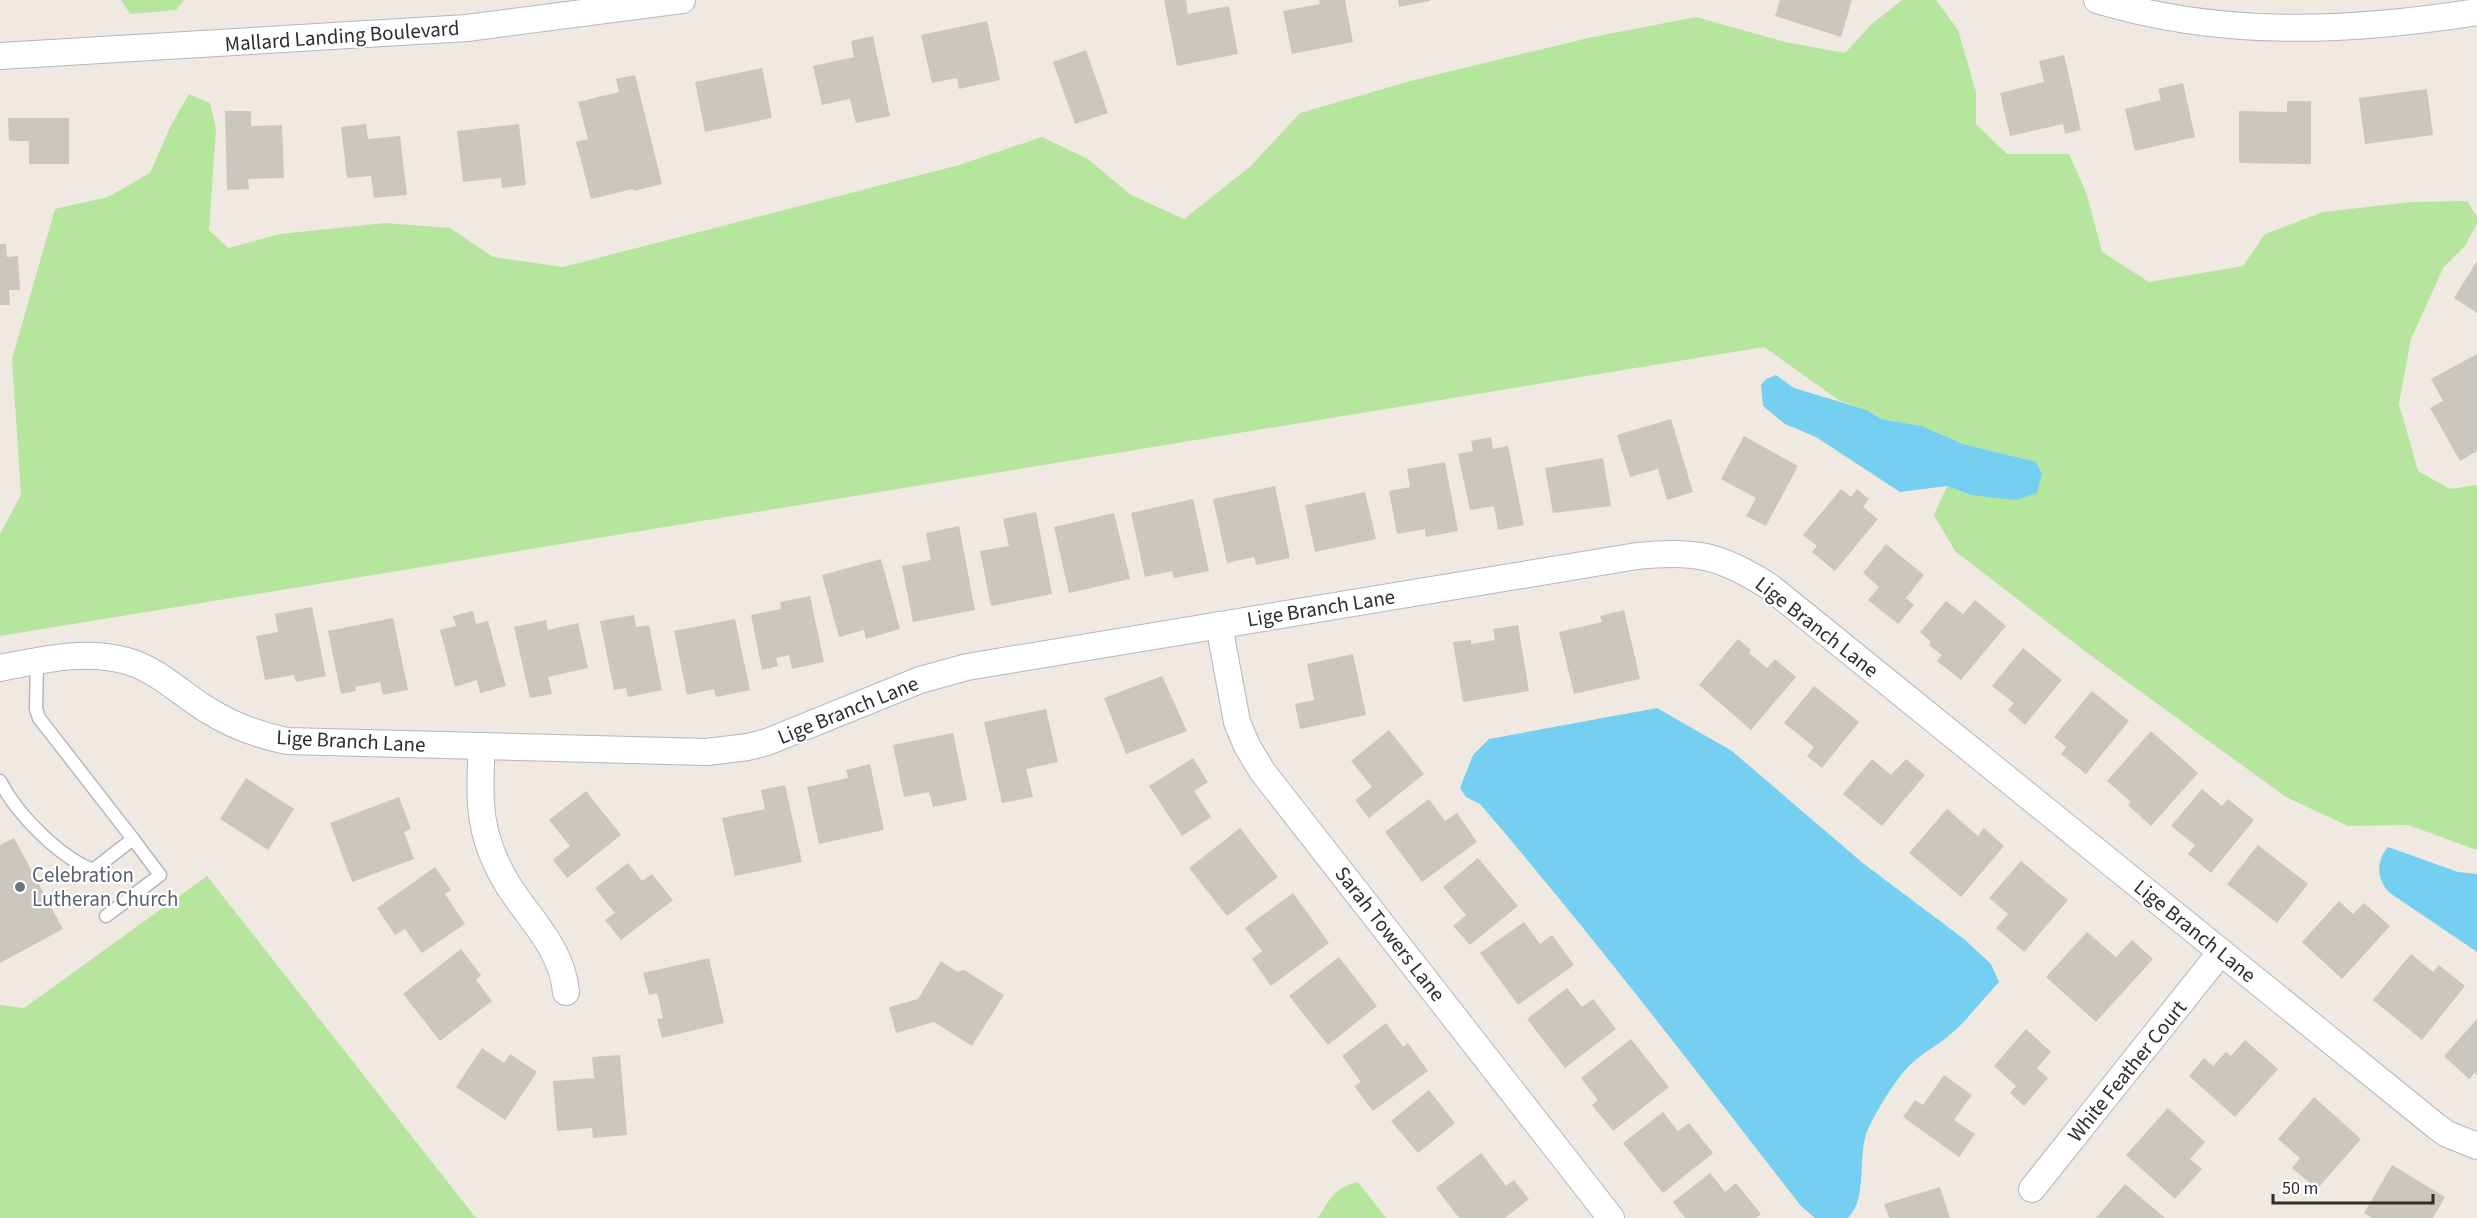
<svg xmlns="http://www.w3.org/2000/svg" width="2477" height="1218" font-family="'Source Sans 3',sans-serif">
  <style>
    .green { fill: #b6e59e }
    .water { fill: #75cff0 }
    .building { fill: #cbc7bf }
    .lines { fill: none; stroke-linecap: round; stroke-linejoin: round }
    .lane-casing { stroke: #b4b7c1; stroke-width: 15 }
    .street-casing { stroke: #b4b7c1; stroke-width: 28 }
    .lane { stroke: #fff; stroke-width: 12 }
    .street { stroke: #fff; stroke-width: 26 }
    .worship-dot { fill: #6b7280; stroke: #fff; stroke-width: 2 }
    .labels { text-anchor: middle; stroke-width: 4.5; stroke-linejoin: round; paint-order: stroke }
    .street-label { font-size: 21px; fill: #2e2e2e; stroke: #fff }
    .worship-label { font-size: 21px; fill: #5b616d; stroke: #fff; text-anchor: start }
  </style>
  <rect width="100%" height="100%" fill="#efe9e1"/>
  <!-- green -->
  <g class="green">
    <path d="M 121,0 L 184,0 L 176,10 L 130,14 Z"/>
    <path d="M 1902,0 L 1936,0 L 1958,30 L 1976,92 L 1976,124 L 2007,154 L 2069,154 L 2087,195 L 2102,252 L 2149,282 L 2243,266 L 2265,234 L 2323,212 L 2411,202 L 2467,201 L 2477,217 L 2477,223 L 2465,246 L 2443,268 L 2411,339 L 2399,404 L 2418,471 L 2450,489 L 2477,485 L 2477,850 L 2408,825 L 2348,826 L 2286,797 L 2086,652 L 1955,551 L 1934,515 L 1947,486 L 1971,495 L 2012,456 L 1963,444 L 1922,426 L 1881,419 L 1867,410 L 1840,401 L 1764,347 L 0,636 L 0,534 L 21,495 L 12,359 L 55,209 L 108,197 L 150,173 L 171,125 L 189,94 L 210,103 L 216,129 L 209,230 L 228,248 L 280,234 L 385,223 L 450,228 L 493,257 L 563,267 L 959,165 L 1042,137 L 1088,159 L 1131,195 L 1184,219 L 1251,166 L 1300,113 L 1414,80 L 1588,38 L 1696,17 L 1785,42 L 1845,53 L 1872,24 Z"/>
    <path d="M 207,876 L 476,1218 L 0,1218 L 0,1005 L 24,1008 Z"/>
    <path d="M 1358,1182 L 1386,1218 L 1318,1218 C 1330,1199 1335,1187 1358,1182 Z"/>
  </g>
  <!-- water -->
  <g class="water">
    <path d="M 1776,375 L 1794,388 L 1867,410 L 1881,419 L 1922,426 L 1963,444 L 2036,462 L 2042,474 L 2037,493 L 2016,500 L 1971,495 L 1947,486 L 1900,492 L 1816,437 L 1785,424 L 1763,406 L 1761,385 L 1766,379 Z"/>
    <path d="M 1657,708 L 1732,751 L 1864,864 L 1964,939 L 1991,964 L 1999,982 C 1983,999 1969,1018 1952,1033 C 1939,1045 1923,1052 1911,1064 C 1895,1079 1878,1109 1868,1129 C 1856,1156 1869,1197 1848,1218 L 1815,1218 L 1801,1206 C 1695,1070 1592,934 1480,804 L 1466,797 L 1460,788 L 1473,755 L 1489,739 Z"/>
    <path d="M 2388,847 L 2458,872 L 2477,874 L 2477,952 L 2390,893 C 2377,880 2375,862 2388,847 Z"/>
  </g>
  <!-- building -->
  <g class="building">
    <path d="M 1164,0 L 1186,0 L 1188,14 L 1229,6 L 1238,54 L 1177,66 Z"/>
    <path d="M 1319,0 L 1345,0 L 1353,42 L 1292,54 L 1283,11 L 1320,4 Z"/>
    <path d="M 1398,0 L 1430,0 L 1430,1 L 1399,7 Z"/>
    <path d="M 1780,0 L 1852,0 L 1841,37 L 1775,16 Z"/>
    <path d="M 987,21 L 1000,80 L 959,89 L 957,78 L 932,83 L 921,35 Z"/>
    <path d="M 873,36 L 890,116 L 856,123 L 850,99 L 822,105 L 813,66 L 854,57 L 851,41 Z"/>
    <path d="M 1086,50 L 1108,113 L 1075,124 L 1053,62 Z"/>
    <path d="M 2064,55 L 2081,130 L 2065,134 L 2063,124 L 2010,136 L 2000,93 L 2044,82 L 2039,61 Z"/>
    <path d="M 762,68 L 772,118 L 705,132 L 695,82 Z"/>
    <path d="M 635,75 L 662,184 L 634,191 L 633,189 L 591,199 L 576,142 L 588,139 L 578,102 L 619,92 L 616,79 Z"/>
    <path d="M 2183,83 L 2195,137 L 2135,151 L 2125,109 L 2161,100 L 2158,89 Z"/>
    <path d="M 2427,89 L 2433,135 L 2365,144 L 2359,98 Z"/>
    <path d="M 2287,101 L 2311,101 L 2311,164 L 2239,163 L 2239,111 L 2287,112 Z"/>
    <path d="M 225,111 L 251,111 L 251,126 L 282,125 L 284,178 L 248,179 L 249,189 L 227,190 Z"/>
    <path d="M 8,118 L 69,118 L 69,164 L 29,164 L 29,141 L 9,141 Z"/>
    <path d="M 366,124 L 368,139 L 400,136 L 407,195 L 374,198 L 371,176 L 347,178 L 341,127 Z"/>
    <path d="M 519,124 L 526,185 L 502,188 L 501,178 L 463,182 L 457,131 Z"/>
    <path d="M 0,244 L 6,244 L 7,257 L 18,256 L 20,290 L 9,290 L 10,305 L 0,305 Z"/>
    <path d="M 2477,261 L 2477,313 L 2454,298 Z"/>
    <path d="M 2477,354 L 2477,451 L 2460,461 L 2430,408 L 2443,401 L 2431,379 Z"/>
    <path d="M 1671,419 L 1693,492 L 1667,500 L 1658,469 L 1630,477 L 1617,435 Z"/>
    <path d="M 1744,436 L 1798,466 L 1766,526 L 1746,516 L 1756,498 L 1721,479 Z"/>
    <path d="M 1491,437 L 1493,449 L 1508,446 L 1524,525 L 1498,530 L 1494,506 L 1470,510 L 1458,454 L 1473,451 L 1471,441 Z"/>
    <path d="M 1603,458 L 1611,506 L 1553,513 L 1545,468 Z"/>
    <path d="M 1445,462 L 1458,531 L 1426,537 L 1425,529 L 1397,534 L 1389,491 L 1410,487 L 1407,469 Z"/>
    <path d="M 1275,486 L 1290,558 L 1256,565 L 1254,557 L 1227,563 L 1213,499 Z"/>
    <path d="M 1841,489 L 1851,497 L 1857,489 L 1869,499 L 1863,507 L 1878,519 L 1835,571 L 1812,552 L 1817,546 L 1803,535 Z"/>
    <path d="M 1365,492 L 1376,539 L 1315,552 L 1305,505 Z"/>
    <path d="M 1193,499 L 1209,571 L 1174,578 L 1172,571 L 1145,577 L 1131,513 Z"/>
    <path d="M 1036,512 L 1052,594 L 991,606 L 980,551 L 1009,546 L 1003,519 Z"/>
    <path d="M 1114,513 L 1130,579 L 1069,593 L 1054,527 Z"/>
    <path d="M 959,526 L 975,610 L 913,622 L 902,566 L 931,560 L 926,533 Z"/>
    <path d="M 1886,544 L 1924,575 L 1906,598 L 1914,605 L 1898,624 L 1868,600 L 1879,587 L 1863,573 Z"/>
    <path d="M 881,559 L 900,629 L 866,639 L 864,630 L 839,637 L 822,575 Z"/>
    <path d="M 810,596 L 824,662 L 792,669 L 789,655 L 776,658 L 778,666 L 762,670 L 751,615 L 781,609 L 780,602 Z"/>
    <path d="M 1975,600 L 2006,626 L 1961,680 L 1937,661 L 1942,655 L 1929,645 L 1931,642 L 1920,632 L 1946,601 L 1963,614 Z"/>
    <path d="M 312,607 L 326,676 L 296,682 L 294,675 L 265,680 L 256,636 L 278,632 L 275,614 Z"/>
    <path d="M 1624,610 L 1640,679 L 1574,694 L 1559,632 L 1602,622 L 1600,616 Z"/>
    <path d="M 473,611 L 476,624 L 488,621 L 506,686 L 480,693 L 477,680 L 455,687 L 440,630 L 456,626 L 453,616 Z"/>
    <path d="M 634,615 L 636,627 L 649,625 L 662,690 L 628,697 L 626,688 L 614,690 L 600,621 Z"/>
    <path d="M 393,618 L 408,690 L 383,695 L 380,682 L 355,687 L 356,691 L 341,694 L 328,631 Z"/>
    <path d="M 735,619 L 750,690 L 716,697 L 714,689 L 687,695 L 674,631 Z"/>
    <path d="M 546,620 L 548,630 L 578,623 L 588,668 L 548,677 L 552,694 L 530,698 L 514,627 Z"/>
    <path d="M 1518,625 L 1529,691 L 1463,702 L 1453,642 L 1471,640 L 1471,644 L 1495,640 L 1493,629 Z"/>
    <path d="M 1738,639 L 1751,650 L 1749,653 L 1767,668 L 1775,659 L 1796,677 L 1751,730 L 1699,685 Z"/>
    <path d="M 2023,648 L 2062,680 L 2025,725 L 2008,710 L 2014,703 L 1992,686 Z"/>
    <path d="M 1353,654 L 1366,715 L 1300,729 L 1295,704 L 1314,700 L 1307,664 Z"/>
    <path d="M 1162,676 L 1187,731 L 1126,754 L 1104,698 Z"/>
    <path d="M 1814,686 L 1859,722 L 1822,768 L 1807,756 L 1814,747 L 1784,723 Z"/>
    <path d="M 2092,691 L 2129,721 L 2086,774 L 2061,754 L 2066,747 L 2054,737 Z"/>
    <path d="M 1046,709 L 1058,762 L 1026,769 L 1033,797 L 1002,803 L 984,722 Z"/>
    <path d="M 1389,730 L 1424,774 L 1369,818 L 1355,800 L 1372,787 L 1351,761 Z"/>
    <path d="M 2151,731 L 2198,773 L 2151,826 L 2128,805 L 2131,802 L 2107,781 Z"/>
    <path d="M 953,733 L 967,800 L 933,807 L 929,792 L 904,797 L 893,745 Z"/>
    <path d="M 1193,758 L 1208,782 L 1194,791 L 1211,817 L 1182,836 L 1149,786 Z"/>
    <path d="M 1872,759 L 1891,775 L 1906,759 L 1925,775 L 1882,826 L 1843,794 Z"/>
    <path d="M 870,764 L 884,830 L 819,844 L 807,787 L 848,778 L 846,770 Z"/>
    <path d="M 246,778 L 294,809 L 268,850 L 220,819 Z"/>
    <path d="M 785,785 L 802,862 L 735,876 L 722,818 L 765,809 L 761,790 Z"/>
    <path d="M 2202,789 L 2222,806 L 2228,799 L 2254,820 L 2211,873 L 2188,854 L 2195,845 L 2171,826 Z"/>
    <path d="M 586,791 L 621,835 L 567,878 L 553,860 L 570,846 L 549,820 Z"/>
    <path d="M 399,797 L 411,829 L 404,832 L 414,859 L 352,882 L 330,823 Z"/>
    <path d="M 1429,799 L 1445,821 L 1457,813 L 1477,842 L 1422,882 L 1385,832 Z"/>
    <path d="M 1947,809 L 1978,836 L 1984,828 L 2004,846 L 1961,897 L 1909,853 Z"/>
    <path d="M 1240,828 L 1278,877 L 1227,916 L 1189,868 Z"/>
    <path d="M 14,838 L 63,929 L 0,963 L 0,845 Z"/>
    <path d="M 2258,845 L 2308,884 L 2277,923 L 2227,884 Z"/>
    <path d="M 1478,858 L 1518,906 L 1470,945 L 1453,926 L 1466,915 L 1443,887 Z"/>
    <path d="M 2021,861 L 2068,900 L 2024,952 L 1996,928 L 2008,914 L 1989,898 Z"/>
    <path d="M 628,863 L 642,881 L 652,874 L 673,900 L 621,940 L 605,920 L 615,913 L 595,888 Z"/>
    <path d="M 435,867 L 451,890 L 445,894 L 465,924 L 422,953 L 405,929 L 395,935 L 377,908 Z"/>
    <path d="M 1293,893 L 1329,943 L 1271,986 L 1252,959 L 1262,951 L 1245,928 Z"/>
    <path d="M 2339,901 L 2353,914 L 2364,903 L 2390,926 L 2342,979 L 2302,942 Z"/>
    <path d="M 1524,922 L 1540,944 L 1552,935 L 1574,965 L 1518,1005 L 1480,953 Z"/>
    <path d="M 2087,932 L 2116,957 L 2132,940 L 2153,959 L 2096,1022 L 2046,977 Z"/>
    <path d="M 461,949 L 481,975 L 476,980 L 492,1001 L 440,1041 L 403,994 Z"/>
    <path d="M 2411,954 L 2433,972 L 2439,965 L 2465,986 L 2422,1040 L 2373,1000 Z"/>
    <path d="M 1339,957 L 1377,1006 L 1328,1045 L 1289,996 Z"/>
    <path d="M 709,958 L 724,1023 L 662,1038 L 657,1019 L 663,1018 L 657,993 L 649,995 L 643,973 Z"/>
    <path d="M 941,961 L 957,972 L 964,970 L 1004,995 L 972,1046 L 934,1022 L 896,1033 L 889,1007 L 918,999 Z"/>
    <path d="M 1567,988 L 1582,1007 L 1593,999 L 1616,1029 L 1565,1068 L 1527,1019 Z"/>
    <path d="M 2477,1019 L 2477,1076 L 2475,1073 L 2469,1079 L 2444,1056 Z"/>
    <path d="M 1386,1023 L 1403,1047 L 1408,1043 L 1428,1071 L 1373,1111 L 1354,1086 L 1361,1082 L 1342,1056 Z"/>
    <path d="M 2026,1029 L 2051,1052 L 2037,1068 L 2048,1078 L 2024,1106 L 2010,1093 L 2016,1086 L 1994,1066 Z"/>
    <path d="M 1631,1039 L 1669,1087 L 1613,1131 L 1592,1105 L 1598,1100 L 1581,1078 Z"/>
    <path d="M 2245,1040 L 2278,1069 L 2235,1117 L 2189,1076 L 2204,1058 L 2213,1066 L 2226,1052 L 2231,1056 Z"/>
    <path d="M 482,1048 L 504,1063 L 510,1054 L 537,1072 L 505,1120 L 456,1087 Z"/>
    <path d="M 620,1055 L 627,1135 L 593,1138 L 592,1128 L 557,1131 L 553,1081 L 594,1078 L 592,1057 Z"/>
    <path d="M 1944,1075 L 1972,1095 L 1954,1120 L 1975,1134 L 1959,1157 L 1903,1117 L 1915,1100 L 1923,1105 Z"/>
    <path d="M 1429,1090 L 1455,1123 L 1418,1153 L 1391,1121 Z"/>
    <path d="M 2314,1097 L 2361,1139 L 2317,1189 L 2292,1168 L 2300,1158 L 2278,1139 Z"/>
    <path d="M 2168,1108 L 2205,1142 L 2190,1159 L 2202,1169 L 2175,1199 L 2126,1155 Z"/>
    <path d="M 1663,1112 L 1678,1131 L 1689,1123 L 1713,1153 L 1663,1193 L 1623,1143 Z"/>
    <path d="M 1481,1153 L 1506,1186 L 1514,1180 L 1529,1199 L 1505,1218 L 1459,1218 L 1436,1188 Z"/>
    <path d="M 2392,1165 L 2445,1197 L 2433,1218 L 2372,1218 L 2364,1213 Z"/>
    <path d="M 1710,1173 L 1725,1192 L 1736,1183 L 1761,1214 L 1756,1218 L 1685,1218 L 1673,1202 Z"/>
    <path d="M 2125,1184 L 2165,1218 L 2096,1218 Z"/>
    <path d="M 1940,1187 L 1950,1218 L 1889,1218 L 1884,1204 Z"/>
  </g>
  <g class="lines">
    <defs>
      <g id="lane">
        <path d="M 0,781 C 16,813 59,857 93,870 L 133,839 L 39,718 L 36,709 L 37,660"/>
        <path d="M 106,916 L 160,875 L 133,839"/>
      </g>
      <g id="street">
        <path d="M 2097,0 C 2223,38 2349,32 2477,12"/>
        <path d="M 0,56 L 467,28 L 682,0"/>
        <path d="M 1219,625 L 1237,722 L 1247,746 L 1262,771 L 1611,1218"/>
        <path d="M 0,668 C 42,660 85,649 127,661 C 158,670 180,693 206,709 C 231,725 257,735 287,741 L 707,752 L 748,747 L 767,742 L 920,680 L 967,667 L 1637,556 C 1696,550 1720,555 1770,587 L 2436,1126 L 2447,1134 L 2477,1146"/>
        <path d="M 482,748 C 478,801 479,838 508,885 C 530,920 562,948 566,992"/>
        <path d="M 2032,1189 L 2221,952"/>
      </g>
    </defs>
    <!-- lane casing -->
    <use href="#lane" class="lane-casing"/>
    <!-- street casing -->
    <use href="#street" class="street-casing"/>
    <!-- lane -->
    <use href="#lane" class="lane"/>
    <!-- street -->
    <use href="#street" class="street"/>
  </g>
  <!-- markers -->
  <circle class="worship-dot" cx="20" cy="887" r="6"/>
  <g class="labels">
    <!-- street labels -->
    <g class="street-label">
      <text transform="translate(342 36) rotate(-4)" y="7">Mallard Landing Boulevard</text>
      <text transform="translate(1321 608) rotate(-9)" y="7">Lige Branch Lane</text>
      <text transform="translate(1817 627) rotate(38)" y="7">Lige Branch Lane</text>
      <text transform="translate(848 710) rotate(-22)" y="7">Lige Branch Lane</text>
      <text transform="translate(351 741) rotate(3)" y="7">Lige Branch Lane</text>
      <text transform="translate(2195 931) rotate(39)" y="7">Lige Branch Lane</text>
      <text transform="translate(1390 934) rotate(52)" y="7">Sarah Towers Lane</text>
      <text transform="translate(2127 1071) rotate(-51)" y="7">White Feather Court</text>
    </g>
    <!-- worship labels -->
    <g class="worship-label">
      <text x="32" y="882">Celebration<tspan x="32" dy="24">Lutheran Church</tspan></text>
    </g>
  </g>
  <!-- scale -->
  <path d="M2273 1194v9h160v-9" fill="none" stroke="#2e2e2e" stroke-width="3"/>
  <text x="2282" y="1194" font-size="18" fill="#2e2e2e" stroke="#ffffff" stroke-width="4.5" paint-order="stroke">50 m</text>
</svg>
